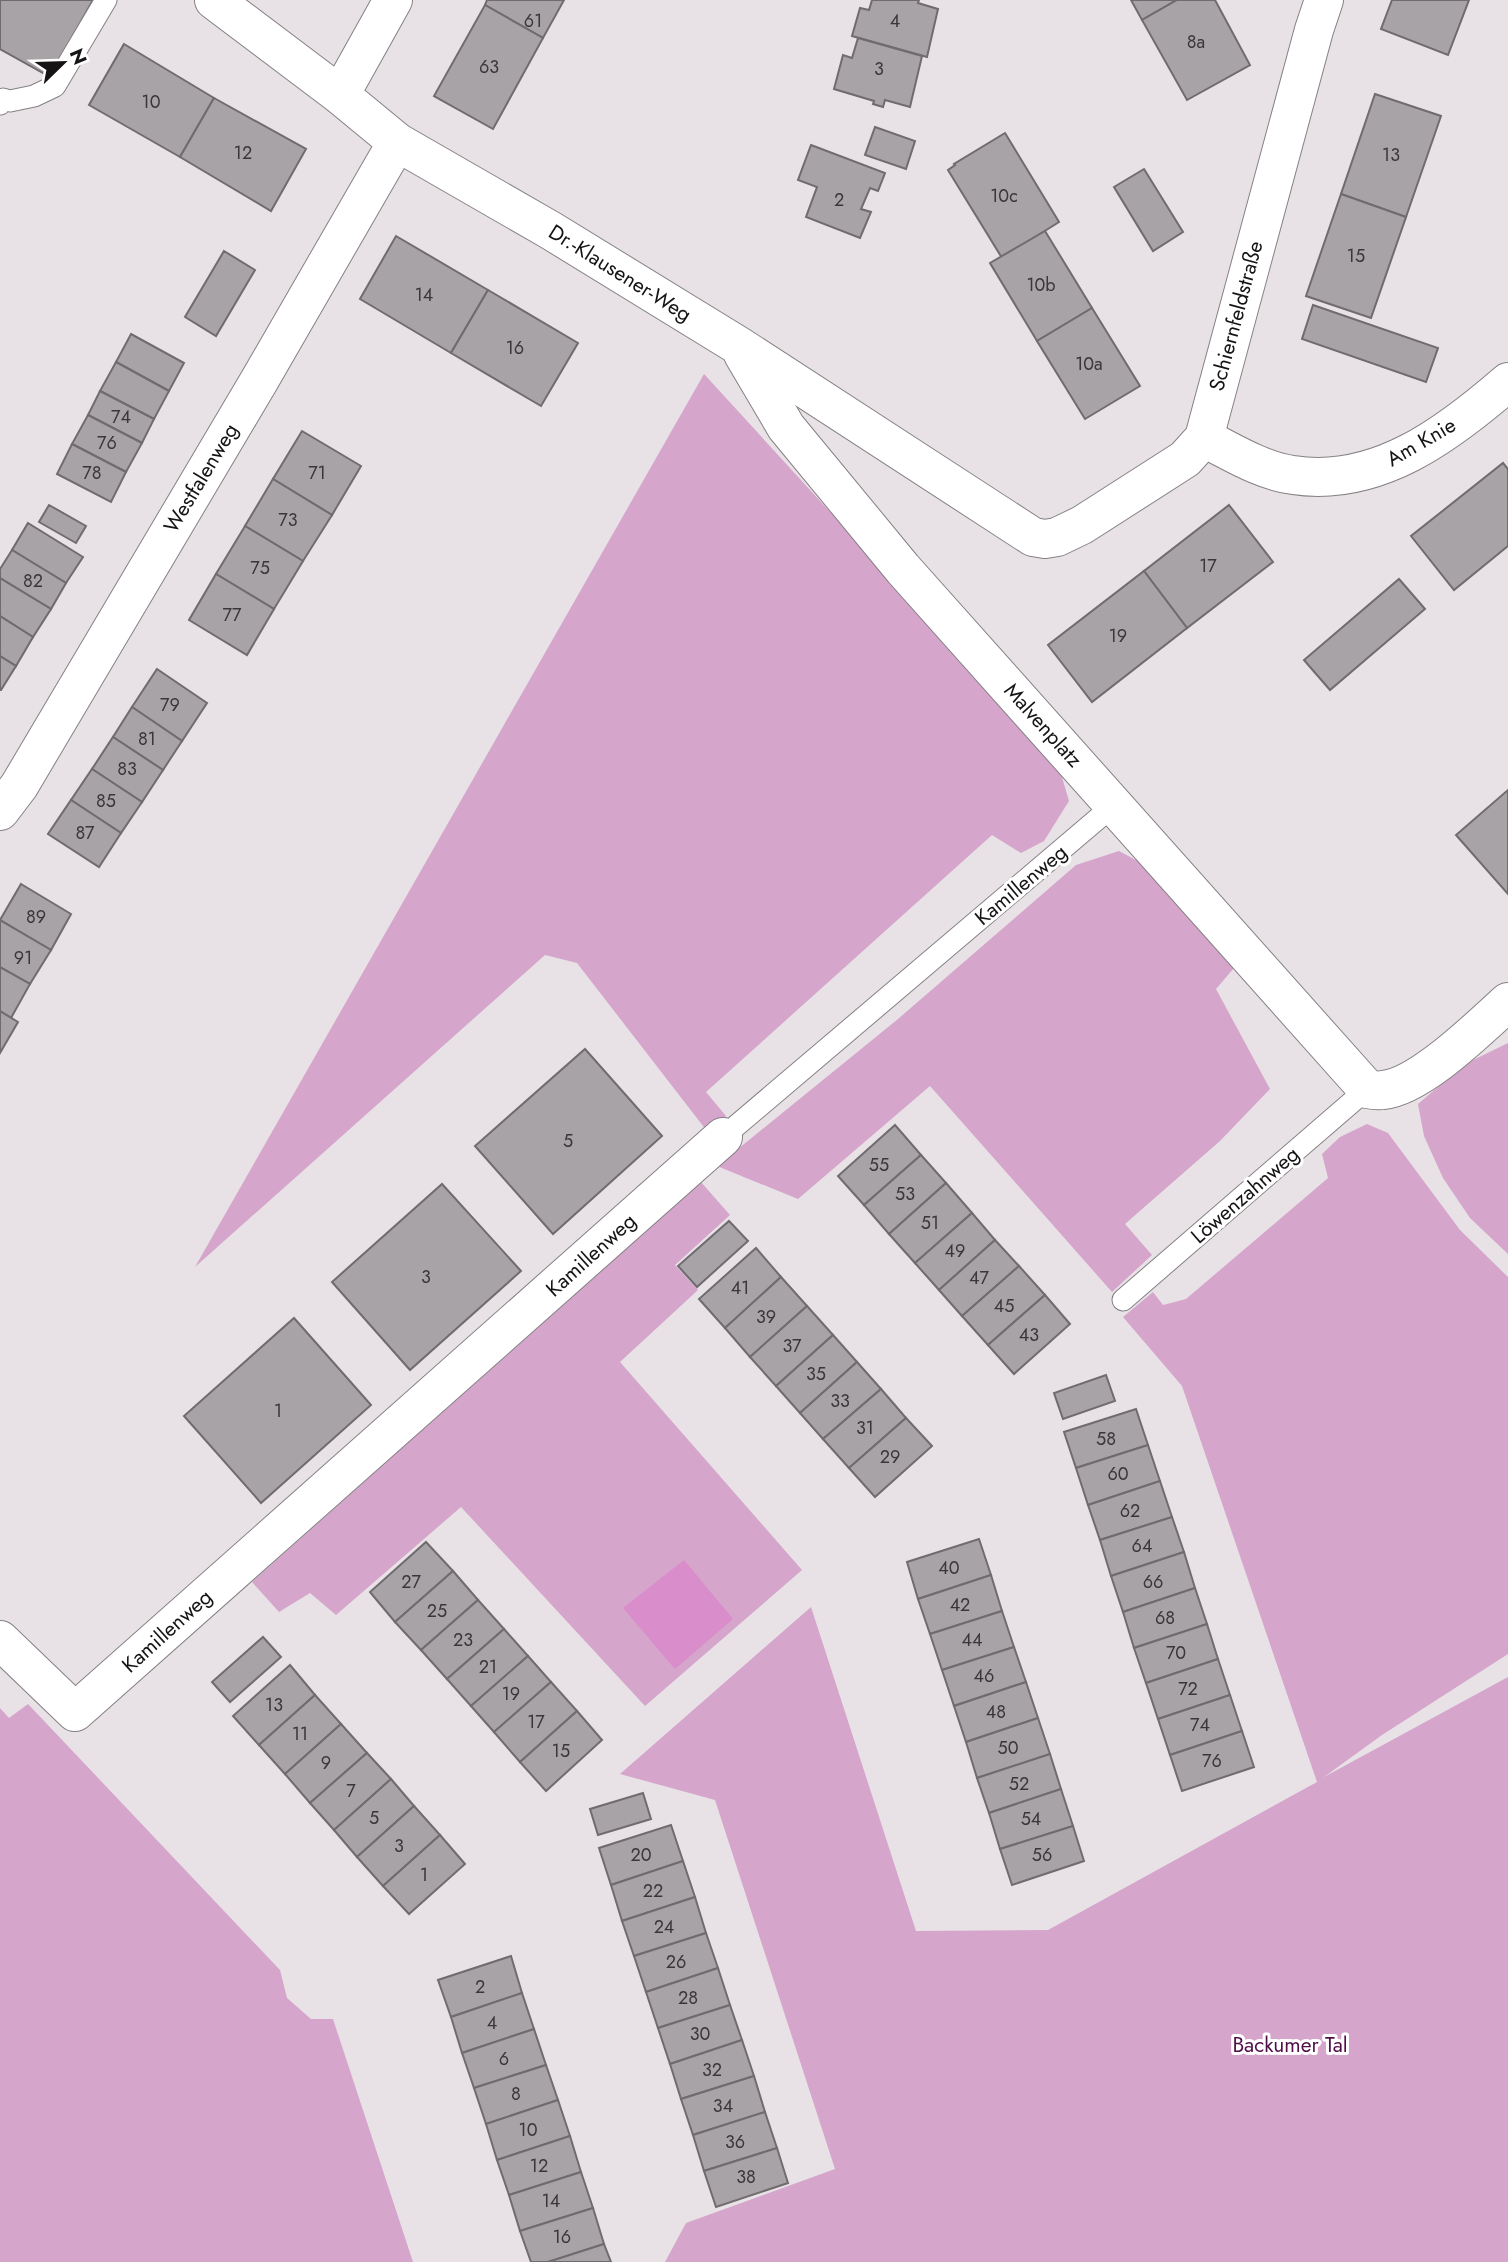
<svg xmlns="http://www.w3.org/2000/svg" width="1508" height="2262" font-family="Jost,sans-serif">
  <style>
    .green { fill: #d5a5cb }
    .water { fill: #d98dca }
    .building { fill: #a8a3a7; stroke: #706b6f; stroke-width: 2 }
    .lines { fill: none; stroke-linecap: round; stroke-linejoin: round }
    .service-casing { stroke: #858084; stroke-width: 23 }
    .minor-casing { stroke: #858084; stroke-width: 40 }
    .service { stroke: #fff; stroke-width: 21 }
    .minor { stroke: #fff; stroke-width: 38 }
    .labels { text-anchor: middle; stroke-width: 6; stroke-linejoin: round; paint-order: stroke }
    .number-label { font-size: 18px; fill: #3a3739 }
    .street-label { font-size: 21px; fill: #151314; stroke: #fff }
    .park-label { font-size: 21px; fill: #510d48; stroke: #fff }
  </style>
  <rect width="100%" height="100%" fill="#e8e2e6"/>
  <!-- green -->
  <g class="green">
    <path d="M 704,374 L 1057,760 L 1069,801 L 1044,841 L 1021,853 L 992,835 L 706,1092 L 726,1116 L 710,1135 L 577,963 L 545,955 L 195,1267 Z"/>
    <path d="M 1119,851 L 1145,865 L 1234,968 L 1216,989 L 1270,1089 L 1220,1141 L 1125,1224 L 1152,1255 L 1112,1292 L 930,1086 L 798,1199 L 717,1166 L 898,1019 L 1076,865 Z"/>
    <path d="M 1508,1043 L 1508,1254 L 1470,1218 L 1443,1178 L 1424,1136 L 1418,1104 L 1465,1064 Z"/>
    <path d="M 1367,1124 L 1388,1133 L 1460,1230 L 1508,1277 L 1508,1654 L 1382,1735 L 1324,1777 L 1508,1677 L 1508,2262 L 665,2262 L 686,2223 L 835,2169 L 715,1800 L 620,1774 L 811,1607 L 916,1931 L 1048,1930 L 1317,1782 L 1182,1386 L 1123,1317 L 1153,1292 L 1163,1305 L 1186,1299 L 1328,1178 L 1322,1154 L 1340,1137 Z"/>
    <path d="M 700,1181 L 730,1215 L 675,1265 L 698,1290 L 620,1362 L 802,1570 L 645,1706 L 461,1507 L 336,1615 L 310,1593 L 279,1612 L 252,1582 Z"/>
    <path d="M 28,1704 L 280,1970 L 287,1998 L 311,2019 L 333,2019 L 413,2262 L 0,2262 L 0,1708 L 9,1718 Z"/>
  </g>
  <!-- water -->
  <path class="water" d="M 684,1560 L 733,1619 L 675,1669 L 623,1608 Z"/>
  <!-- building -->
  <g class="building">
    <path d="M 0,0 L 93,0 L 50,77 L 0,49 Z"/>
    <path d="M 487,0 L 564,0 L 543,38 L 485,5 Z"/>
    <path d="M 872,0 L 919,0 L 918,3 L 938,9 L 927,57 L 852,36 L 860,8 L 869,10 Z"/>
    <path d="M 1131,0 L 1177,0 L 1142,20 Z"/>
    <path d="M 1177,0 L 1215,0 L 1250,65 L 1187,100 L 1142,20 Z"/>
    <path d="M 1392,0 L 1469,0 L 1448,55 L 1381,29 Z"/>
    <path d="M 485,5 L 543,38 L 493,129 L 434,96 Z"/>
    <path d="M 858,38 L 922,56 L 910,107 L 885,100 L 883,107 L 873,104 L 874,101 L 834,89 L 843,55 L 852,58 Z"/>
    <path d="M 124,44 L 214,98 L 180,157 L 89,105 Z"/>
    <path d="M 1375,94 L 1441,116 L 1406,217 L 1341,194 Z"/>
    <path d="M 214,98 L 306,149 L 271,211 L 180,157 Z"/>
    <path d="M 875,127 L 915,141 L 906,169 L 865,155 Z"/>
    <path d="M 1005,133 L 1059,222 L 1002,258 L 948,170 L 955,165 L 954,164 Z"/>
    <path d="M 811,145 L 885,173 L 878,191 L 870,188 L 861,209 L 871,212 L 860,238 L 806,217 L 817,187 L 798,180 Z"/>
    <path d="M 1144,169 L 1183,232 L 1153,251 L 1114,187 Z"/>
    <path d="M 1341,194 L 1406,217 L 1371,318 L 1306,296 Z"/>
    <path d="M 1045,231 L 1092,308 L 1037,341 L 990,263 Z"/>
    <path d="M 396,236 L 488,290 L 451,353 L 360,299 Z"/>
    <path d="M 224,251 L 255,270 L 216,336 L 185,317 Z"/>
    <path d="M 488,290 L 578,343 L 541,406 L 451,353 Z"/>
    <path d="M 1313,305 L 1438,348 L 1426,382 L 1302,339 Z"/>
    <path d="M 1092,308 L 1140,386 L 1085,419 L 1037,341 Z"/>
    <path d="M 131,334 L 184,363 L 169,391 L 116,362 Z"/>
    <path d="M 116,362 L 169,391 L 154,419 L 100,391 Z"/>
    <path d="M 100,391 L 154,419 L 142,443 L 88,415 Z"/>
    <path d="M 88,415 L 142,443 L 126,472 L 72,444 Z"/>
    <path d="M 302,431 L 361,466 L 332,515 L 273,479 Z"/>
    <path d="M 72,444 L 126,472 L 111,502 L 57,474 Z"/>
    <path d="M 1503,463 L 1508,469 L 1508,546 L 1454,590 L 1411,536 Z"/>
    <path d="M 273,479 L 332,515 L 303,561 L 245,526 Z"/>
    <path d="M 49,505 L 86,526 L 76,543 L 39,522 Z"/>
    <path d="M 1229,505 L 1273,562 L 1187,628 L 1144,571 Z"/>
    <path d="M 28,523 L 83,557 L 66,583 L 12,550 Z"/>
    <path d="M 245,526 L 303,561 L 274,609 L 216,574 Z"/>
    <path d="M 12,550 L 66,583 L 51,609 L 0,578 L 0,569 Z"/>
    <path d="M 1144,571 L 1187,628 L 1092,702 L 1048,645 Z"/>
    <path d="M 216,574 L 274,609 L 247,655 L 189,620 Z"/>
    <path d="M 0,578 L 51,609 L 33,637 L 0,616 Z"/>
    <path d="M 1399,579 L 1425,609 L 1330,690 L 1304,660 Z"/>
    <path d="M 0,616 L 33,637 L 16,666 L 0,656 Z"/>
    <path d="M 0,656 L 16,666 L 1,690 L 0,690 Z"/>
    <path d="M 157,669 L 207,703 L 182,741 L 132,707 Z"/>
    <path d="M 132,707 L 182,741 L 163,770 L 113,737 Z"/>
    <path d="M 113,737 L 163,770 L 142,802 L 92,769 Z"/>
    <path d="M 92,769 L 142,802 L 121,833 L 71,800 Z"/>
    <path d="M 1508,790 L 1508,894 L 1456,835 Z"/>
    <path d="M 71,800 L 121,833 L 99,867 L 48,834 Z"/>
    <path d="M 21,884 L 71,914 L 51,950 L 0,920 Z"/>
    <path d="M 0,920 L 51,950 L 30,984 L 0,967 Z"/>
    <path d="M 0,967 L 30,984 L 11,1018 L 0,1011 Z"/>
    <path d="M 0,1011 L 18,1022 L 0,1053 Z"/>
    <path d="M 585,1049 L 662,1136 L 553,1234 L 475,1146 Z"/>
    <path d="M 895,1125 L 921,1155 L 864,1205 L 838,1176 Z"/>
    <path d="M 921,1155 L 946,1183 L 889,1234 L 864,1205 Z"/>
    <path d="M 946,1183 L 972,1213 L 915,1263 L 889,1234 Z"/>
    <path d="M 442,1184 L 521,1271 L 410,1370 L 332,1282 Z"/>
    <path d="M 972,1213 L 995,1240 L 939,1290 L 915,1263 Z"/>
    <path d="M 729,1221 L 748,1241 L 697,1287 L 678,1266 Z"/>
    <path d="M 995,1240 L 1019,1266 L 962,1316 L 939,1290 Z"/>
    <path d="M 756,1248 L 781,1277 L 725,1328 L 699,1299 Z"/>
    <path d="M 1019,1266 L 1045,1295 L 988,1345 L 962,1316 Z"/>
    <path d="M 781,1277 L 807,1306 L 750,1357 L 725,1328 Z"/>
    <path d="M 1045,1295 L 1070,1324 L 1014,1374 L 988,1345 Z"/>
    <path d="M 807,1306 L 833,1335 L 776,1386 L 750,1357 Z"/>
    <path d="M 294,1318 L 371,1405 L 261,1503 L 184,1416 Z"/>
    <path d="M 833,1335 L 857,1362 L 800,1413 L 776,1386 Z"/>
    <path d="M 857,1362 L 881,1389 L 823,1439 L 800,1413 Z"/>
    <path d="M 1106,1375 L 1115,1401 L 1063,1419 L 1054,1393 Z"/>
    <path d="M 881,1389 L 906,1418 L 849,1468 L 823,1439 Z"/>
    <path d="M 1136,1409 L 1148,1445 L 1076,1468 L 1064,1432 Z"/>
    <path d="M 906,1418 L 932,1446 L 875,1497 L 849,1468 Z"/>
    <path d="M 1148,1445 L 1160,1481 L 1088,1505 L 1076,1468 Z"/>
    <path d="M 1160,1481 L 1172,1517 L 1100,1540 L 1088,1505 Z"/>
    <path d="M 1172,1517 L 1184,1552 L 1111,1576 L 1100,1540 Z"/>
    <path d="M 979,1539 L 991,1575 L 918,1599 L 907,1562 Z"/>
    <path d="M 426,1542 L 453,1571 L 395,1622 L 370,1592 Z"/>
    <path d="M 1184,1552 L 1195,1588 L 1123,1612 L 1111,1576 Z"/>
    <path d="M 453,1571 L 478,1600 L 421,1650 L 395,1622 Z"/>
    <path d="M 991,1575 L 1002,1611 L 930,1634 L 918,1599 Z"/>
    <path d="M 1195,1588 L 1207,1624 L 1134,1648 L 1123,1612 Z"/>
    <path d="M 478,1600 L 504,1629 L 447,1679 L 421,1650 Z"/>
    <path d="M 1002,1611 L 1014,1647 L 942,1670 L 930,1634 Z"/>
    <path d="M 1207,1624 L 1218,1659 L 1146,1683 L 1134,1648 Z"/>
    <path d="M 504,1629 L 528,1656 L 471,1706 L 447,1679 Z"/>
    <path d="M 263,1637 L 281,1657 L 230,1702 L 212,1682 Z"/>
    <path d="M 1014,1647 L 1026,1682 L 954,1706 L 942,1670 Z"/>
    <path d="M 528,1656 L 551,1682 L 494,1732 L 471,1706 Z"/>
    <path d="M 1218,1659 L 1230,1695 L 1158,1719 L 1146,1683 Z"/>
    <path d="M 290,1665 L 315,1695 L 259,1745 L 233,1716 Z"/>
    <path d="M 551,1682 L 577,1711 L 520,1762 L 494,1732 Z"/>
    <path d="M 1026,1682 L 1038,1718 L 966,1742 L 954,1706 Z"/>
    <path d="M 315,1695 L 341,1724 L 285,1774 L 259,1745 Z"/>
    <path d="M 1230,1695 L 1242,1731 L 1170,1755 L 1158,1719 Z"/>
    <path d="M 577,1711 L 602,1740 L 546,1791 L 520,1762 Z"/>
    <path d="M 1038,1718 L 1050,1754 L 977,1778 L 966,1742 Z"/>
    <path d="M 341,1724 L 367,1753 L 310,1803 L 285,1774 Z"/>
    <path d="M 1242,1731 L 1254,1767 L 1182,1791 L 1170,1755 Z"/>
    <path d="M 367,1753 L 391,1779 L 334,1830 L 310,1803 Z"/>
    <path d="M 1050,1754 L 1061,1789 L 989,1813 L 977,1778 Z"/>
    <path d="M 391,1779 L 414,1806 L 357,1857 L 334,1830 Z"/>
    <path d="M 1061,1789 L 1073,1826 L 1000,1849 L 989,1813 Z"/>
    <path d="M 643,1793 L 651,1819 L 598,1835 L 590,1809 Z"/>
    <path d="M 414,1806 L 440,1835 L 383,1886 L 357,1857 Z"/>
    <path d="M 671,1825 L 683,1861 L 611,1885 L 599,1848 Z"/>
    <path d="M 1073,1826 L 1084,1861 L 1012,1885 L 1000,1849 Z"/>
    <path d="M 440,1835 L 465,1864 L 409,1914 L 383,1886 Z"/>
    <path d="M 683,1861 L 695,1897 L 622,1921 L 611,1885 Z"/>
    <path d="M 695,1897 L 706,1933 L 634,1956 L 622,1921 Z"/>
    <path d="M 706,1933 L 718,1968 L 646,1992 L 634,1956 Z"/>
    <path d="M 511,1956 L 522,1993 L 451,2017 L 438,1980 Z"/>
    <path d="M 718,1968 L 730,2005 L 658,2028 L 646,1992 Z"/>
    <path d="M 522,1993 L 534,2029 L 462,2053 L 451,2017 Z"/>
    <path d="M 730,2005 L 742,2040 L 670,2064 L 658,2028 Z"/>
    <path d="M 534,2029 L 546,2065 L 474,2088 L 462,2053 Z"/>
    <path d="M 742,2040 L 754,2076 L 681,2099 L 670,2064 Z"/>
    <path d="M 546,2065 L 558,2100 L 486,2124 L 474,2088 Z"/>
    <path d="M 754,2076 L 765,2112 L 693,2135 L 681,2099 Z"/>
    <path d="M 558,2100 L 570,2136 L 497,2160 L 486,2124 Z"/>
    <path d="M 765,2112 L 777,2148 L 704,2171 L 693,2135 Z"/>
    <path d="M 570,2136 L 581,2172 L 509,2195 L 497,2160 Z"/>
    <path d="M 777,2148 L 788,2183 L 716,2207 L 704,2171 Z"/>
    <path d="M 581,2172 L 593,2208 L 520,2231 L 509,2195 Z"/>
    <path d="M 593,2208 L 604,2244 L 548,2262 L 531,2262 L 520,2231 Z"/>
    <path d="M 604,2244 L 611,2262 L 548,2262 Z"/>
  </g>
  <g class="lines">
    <defs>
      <g id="service">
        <path d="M 0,104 L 3,99 L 10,101 L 34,96 L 55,86 L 106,0"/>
        <path d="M 723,1137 L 1114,805"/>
        <path d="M 1123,1300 L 1367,1089"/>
      </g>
      <g id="minor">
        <path d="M 214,0 L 340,95 L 397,142 L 550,230 L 739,346 L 1033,537 L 1045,539 L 1057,537 L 1082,525 L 1185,459 L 1204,438 L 1314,30 L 1324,0"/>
        <path d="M 340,95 L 393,0"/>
        <path d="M 743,354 L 786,427 L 903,569 L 1367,1089 C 1372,1090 1378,1091 1383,1090 C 1420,1087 1480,1027 1508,1002"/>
        <path d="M 1204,438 C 1232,452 1262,471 1293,475 C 1377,488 1448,434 1508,382"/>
        <path d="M 0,811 L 19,786 L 259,381 L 397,142"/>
        <path d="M 0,1640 L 75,1712 L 723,1137"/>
      </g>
    </defs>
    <!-- service casing -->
    <use href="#service" class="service-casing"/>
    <!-- minor casing -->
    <use href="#minor" class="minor-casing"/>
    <!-- service -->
    <use href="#service" class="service"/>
    <!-- minor -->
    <use href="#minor" class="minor"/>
  </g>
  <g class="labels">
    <!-- number labels -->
    <g class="number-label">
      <text x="533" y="27">61</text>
      <text x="895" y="27">4</text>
      <text x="1196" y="48">8a</text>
      <text x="489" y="73">63</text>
      <text x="879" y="75">3</text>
      <text x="151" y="108">10</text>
      <text x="243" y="159">12</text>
      <text x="1391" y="161">13</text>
      <text x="1004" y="202">10c</text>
      <text x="839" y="206">2</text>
      <text x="1356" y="262">15</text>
      <text x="1041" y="291">10b</text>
      <text x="424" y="301">14</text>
      <text x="515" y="354">16</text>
      <text x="1089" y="370">10a</text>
      <text x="121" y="423">74</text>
      <text x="107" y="449">76</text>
      <text x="92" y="479">78</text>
      <text x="317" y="479">71</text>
      <text x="288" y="526">73</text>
      <text x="1208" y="572">17</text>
      <text x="260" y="574">75</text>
      <text x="33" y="587">82</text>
      <text x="232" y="621">77</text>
      <text x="1118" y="642">19</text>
      <text x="170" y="711">79</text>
      <text x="147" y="745">81</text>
      <text x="127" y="775">83</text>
      <text x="106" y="807">85</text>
      <text x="85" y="839">87</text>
      <text x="36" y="923">89</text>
      <text x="23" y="964">91</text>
      <text x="568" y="1147">5</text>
      <text x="879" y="1171">55</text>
      <text x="905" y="1200">53</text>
      <text x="930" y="1229">51</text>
      <text x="955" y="1257">49</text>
      <text x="426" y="1283">3</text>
      <text x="979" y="1284">47</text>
      <text x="740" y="1294">41</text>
      <text x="1004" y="1312">45</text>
      <text x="766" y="1323">39</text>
      <text x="1029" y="1341">43</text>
      <text x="792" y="1352">37</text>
      <text x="816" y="1380">35</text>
      <text x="840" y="1407">33</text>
      <text x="278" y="1417">1</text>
      <text x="865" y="1434">31</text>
      <text x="1106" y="1445">58</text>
      <text x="890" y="1463">29</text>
      <text x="1118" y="1480">60</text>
      <text x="1130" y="1517">62</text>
      <text x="1142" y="1552">64</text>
      <text x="949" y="1574">40</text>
      <text x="411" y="1588">27</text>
      <text x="1153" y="1588">66</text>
      <text x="960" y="1611">42</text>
      <text x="437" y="1617">25</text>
      <text x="1165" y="1624">68</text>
      <text x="463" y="1646">23</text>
      <text x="972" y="1646">44</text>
      <text x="1176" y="1659">70</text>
      <text x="488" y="1673">21</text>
      <text x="984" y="1682">46</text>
      <text x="1188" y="1695">72</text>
      <text x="511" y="1700">19</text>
      <text x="274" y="1711">13</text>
      <text x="996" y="1718">48</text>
      <text x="536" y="1728">17</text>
      <text x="1200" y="1731">74</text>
      <text x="300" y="1740">11</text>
      <text x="1008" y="1754">50</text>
      <text x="561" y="1757">15</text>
      <text x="1212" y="1767">76</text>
      <text x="326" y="1769">9</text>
      <text x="1019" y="1790">52</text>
      <text x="351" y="1797">7</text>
      <text x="374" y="1824">5</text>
      <text x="1031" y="1825">54</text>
      <text x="399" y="1852">3</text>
      <text x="641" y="1861">20</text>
      <text x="1042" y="1861">56</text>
      <text x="424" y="1881">1</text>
      <text x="653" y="1897">22</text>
      <text x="664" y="1933">24</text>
      <text x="676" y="1968">26</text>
      <text x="480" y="1993">2</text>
      <text x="688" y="2004">28</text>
      <text x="492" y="2029">4</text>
      <text x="700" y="2040">30</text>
      <text x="504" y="2065">6</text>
      <text x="712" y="2076">32</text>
      <text x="516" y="2100">8</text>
      <text x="723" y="2112">34</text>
      <text x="528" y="2136">10</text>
      <text x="735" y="2148">36</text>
      <text x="539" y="2172">12</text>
      <text x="746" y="2183">38</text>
      <text x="551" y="2207">14</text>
      <text x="562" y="2243">16</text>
    </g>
    <!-- street labels -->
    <g class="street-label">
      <text transform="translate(620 273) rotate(32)" y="7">Dr.-Klausener-Weg</text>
      <text transform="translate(1236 316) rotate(-75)" y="7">Schiernfeldstraße</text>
      <text transform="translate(1421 442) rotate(-30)" y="7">Am Knie</text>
      <text transform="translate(201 478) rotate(-59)" y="7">Westfalenweg</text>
      <text transform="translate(1043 725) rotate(48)" y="7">Malvenplatz</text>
      <text transform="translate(1021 885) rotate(-40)" y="7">Kamillenweg</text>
      <text transform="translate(1245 1195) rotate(-41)" y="7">Löwenzahnweg</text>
      <text transform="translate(591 1255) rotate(-42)" y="7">Kamillenweg</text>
      <text transform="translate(167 1631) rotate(-42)" y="7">Kamillenweg</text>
    </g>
    <!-- park labels -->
    <g class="park-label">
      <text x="1290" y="2052">Backumer Tal</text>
    </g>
  </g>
  <!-- north arrow -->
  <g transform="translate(63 63) rotate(67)" stroke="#ffffff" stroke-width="5" paint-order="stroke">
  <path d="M0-5L12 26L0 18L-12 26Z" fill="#151314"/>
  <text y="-10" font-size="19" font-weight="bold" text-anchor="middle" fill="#151314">N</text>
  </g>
</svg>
